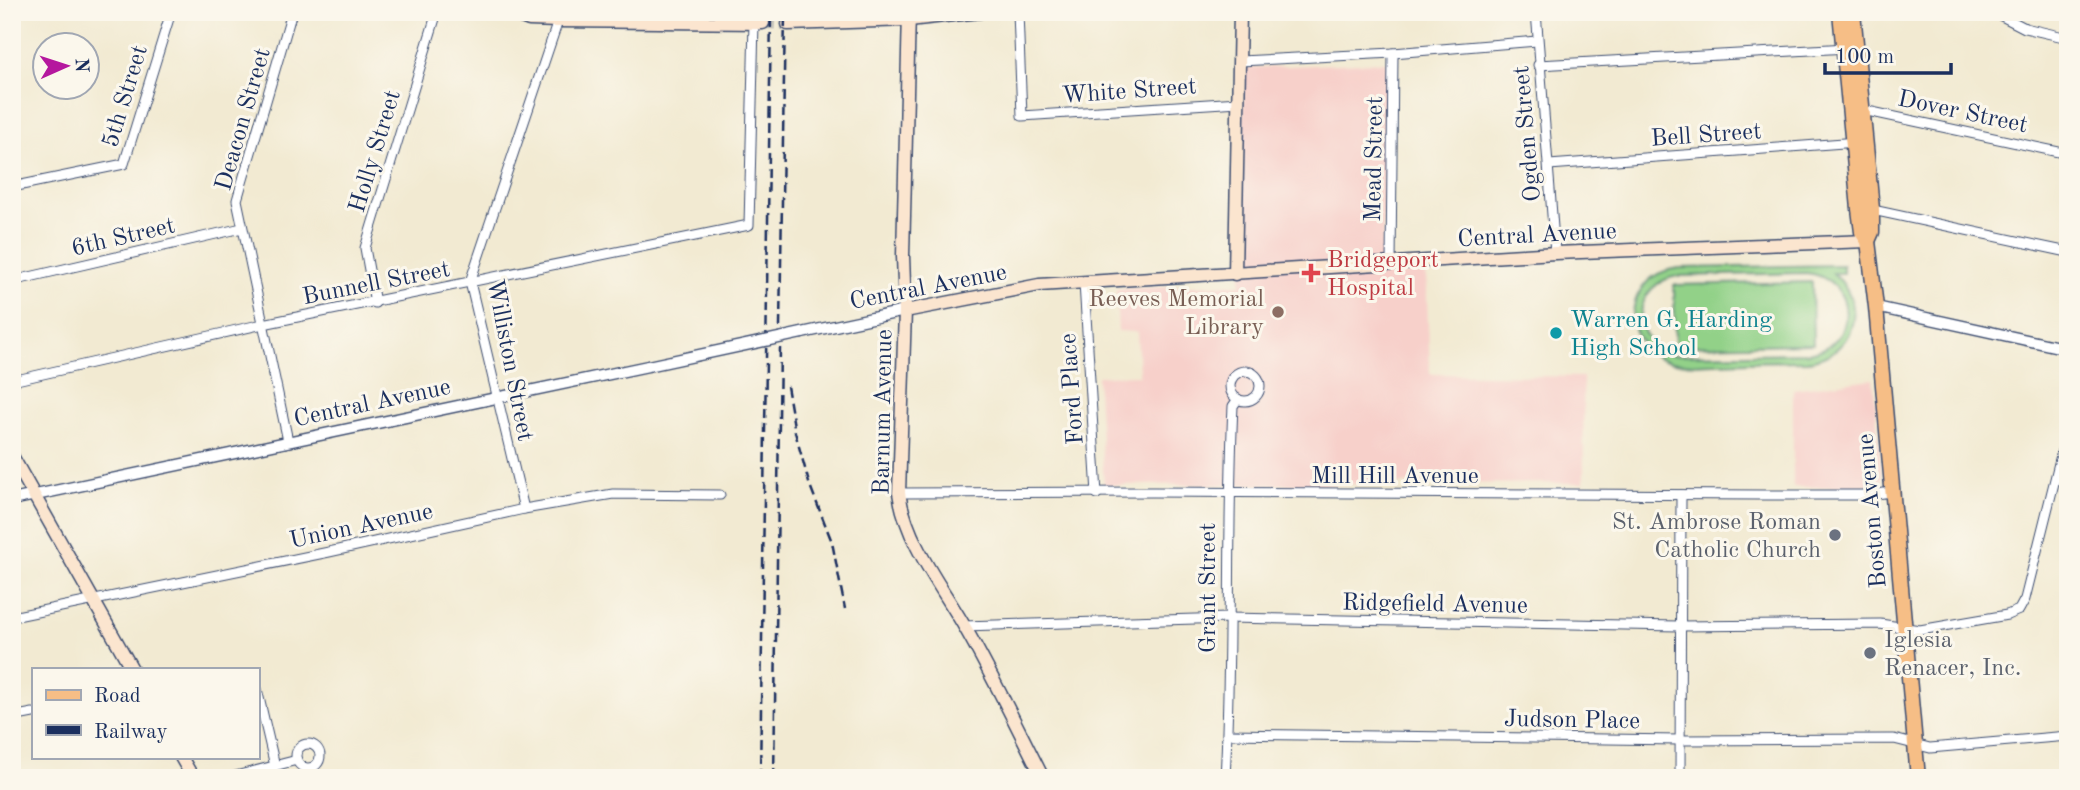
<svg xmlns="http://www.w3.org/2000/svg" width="2080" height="790" font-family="'Old Standard TT',serif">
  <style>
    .built { fill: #f7d0ca }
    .grass { fill: #92d188; stroke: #568073; stroke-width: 2; fill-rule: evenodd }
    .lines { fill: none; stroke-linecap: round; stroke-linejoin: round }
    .secondary-tunnel { stroke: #c7c5bb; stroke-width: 12; stroke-dasharray: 12 6; stroke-linecap: butt }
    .minor-casing { stroke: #3b4b6f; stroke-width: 11 }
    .tertiary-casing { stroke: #3b4b6f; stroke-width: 13 }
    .secondary-casing { stroke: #3b4b6f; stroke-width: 15 }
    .primary-casing { stroke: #3b4b6f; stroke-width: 17 }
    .minor { stroke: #fff; stroke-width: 9 }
    .tertiary { stroke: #fff; stroke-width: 10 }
    .secondary { stroke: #fbe5cf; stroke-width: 12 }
    .primary { stroke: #f6be86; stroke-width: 14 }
    .rail { stroke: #1b2f5e; stroke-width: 2.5; stroke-dasharray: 10 5; stroke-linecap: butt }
    .tertiary-bridge-casing { stroke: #3b4b6f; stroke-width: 13; stroke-linecap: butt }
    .tertiary-bridge { stroke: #fff; stroke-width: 10 }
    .health-dot { fill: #e0444e; stroke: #fbf7ec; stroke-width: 2.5 }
    .education-dot { fill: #8d6e63; stroke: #fbf7ec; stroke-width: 2.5 }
    .culture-dot { fill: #0f9aa8; stroke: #fbf7ec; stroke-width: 2.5 }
    .worship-dot { fill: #6b7280; stroke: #fbf7ec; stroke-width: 2.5 }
    .labels { text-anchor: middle; stroke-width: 6; stroke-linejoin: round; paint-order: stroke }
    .street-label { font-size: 24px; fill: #1b2f5e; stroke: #fbf7ec }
    .health-label { font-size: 24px; fill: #be3a42; stroke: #fbf7ec; text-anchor: start }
    .education-label { font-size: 24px; fill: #785e54; stroke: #fbf7ec; text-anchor: end }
    .culture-label { font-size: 24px; fill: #0d838f; stroke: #fbf7ec; text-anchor: start }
    .worship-label { font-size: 24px; fill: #5b616d; stroke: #fbf7ec; text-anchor: end }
  </style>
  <rect width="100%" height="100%" fill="#fbf7ec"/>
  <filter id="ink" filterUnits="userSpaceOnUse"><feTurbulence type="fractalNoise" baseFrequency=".0143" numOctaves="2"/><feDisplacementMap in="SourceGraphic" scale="14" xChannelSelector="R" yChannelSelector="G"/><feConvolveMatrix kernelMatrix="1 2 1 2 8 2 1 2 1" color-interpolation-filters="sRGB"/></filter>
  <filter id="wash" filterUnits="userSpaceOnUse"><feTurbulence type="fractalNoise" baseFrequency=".00686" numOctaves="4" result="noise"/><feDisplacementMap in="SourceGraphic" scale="28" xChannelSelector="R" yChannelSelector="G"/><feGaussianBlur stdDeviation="1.57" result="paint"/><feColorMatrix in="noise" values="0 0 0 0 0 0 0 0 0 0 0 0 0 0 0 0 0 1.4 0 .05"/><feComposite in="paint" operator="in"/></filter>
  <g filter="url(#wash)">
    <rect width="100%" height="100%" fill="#f2ead2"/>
    <!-- built -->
    <g class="built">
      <path d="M 1386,62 L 1382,274 L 1426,272 L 1430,374 L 1583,377 L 1584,483 L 1104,485 L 1097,376 L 1139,375 L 1137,332 L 1118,331 L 1116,289 L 1241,284 L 1244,68 Z"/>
      <path d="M 1873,379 L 1882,478 L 1881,484 L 1874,487 L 1793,487 L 1793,389 Z"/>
    </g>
    <!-- grass -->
    <g class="grass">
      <path d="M 1843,265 L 1843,273 L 1833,273 C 1870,304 1854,356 1807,361 C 1776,361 1746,362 1715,363 C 1700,363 1682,366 1667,361 C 1640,353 1626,323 1637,297 C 1645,279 1661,270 1679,268 ZM 1806,273 C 1858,278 1859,347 1808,353 L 1673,355 C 1627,343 1632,282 1679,276 Z"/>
      <path d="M 1812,282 L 1813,344 L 1675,346 L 1674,285 Z"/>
    </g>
  </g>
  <g filter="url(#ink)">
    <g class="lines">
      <!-- secondary-tunnel -->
      <path class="secondary-tunnel" d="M 763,23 L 788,24"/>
      <defs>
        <g id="minor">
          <path d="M 1018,12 L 1022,116 L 1239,102"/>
          <path d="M 1536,12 L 1555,253"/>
          <path d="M 1994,12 L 2025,28 L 2068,38"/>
          <path d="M 1240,61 L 1393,53 L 1537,41"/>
          <path d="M 1538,65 L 1848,48"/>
          <path d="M 1858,109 L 2068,154"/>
          <path d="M 1549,165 L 1857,142"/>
          <path d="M 12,187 L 124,164 L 171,12"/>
          <path d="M 1868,209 L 2068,252"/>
          <path d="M 1391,265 L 1393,53"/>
          <path d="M 12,281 L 242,228"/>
          <path d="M 1084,283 L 1097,494"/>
          <path d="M 375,303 L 365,248 L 437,12"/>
          <circle cx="1245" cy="386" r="15"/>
          <path d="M 12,381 L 263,324 L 749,225 L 754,22"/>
          <path d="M 288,441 L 237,200 L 292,12"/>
          <path d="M 899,493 L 1153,492 L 1762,495 L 1870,495 L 1891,492"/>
          <path d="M 524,509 L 470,282 L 558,21"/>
          <path d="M 12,617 L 329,552 L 524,509 L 613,494 L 720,495"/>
          <path d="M 964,626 L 1228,618 L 1679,626 L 1880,624 L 1920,630 L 2007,615 L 2019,610 L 2025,599 L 2068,427"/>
          <path d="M 257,689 L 275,766"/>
          <path d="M 12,717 L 33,713"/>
          <path d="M 1228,734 L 1680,740 L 1894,739 L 1930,748 L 2068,736"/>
          <circle cx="308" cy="756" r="12"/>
          <path d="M 228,778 L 297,760"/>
          <path d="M 1225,778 C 1232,654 1227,530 1233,406 L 1238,399"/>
          <path d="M 1680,778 L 1681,495"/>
        </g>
        <g id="tertiary">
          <path d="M 1876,307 L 2068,349"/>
          <path d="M 802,333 L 905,311"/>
          <path d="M 12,500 L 648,366"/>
        </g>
        <g id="secondary">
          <path d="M 508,12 L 529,20 L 558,21 L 763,23"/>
          <path d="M 909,12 L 903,256 L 905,311 L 899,493 C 906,541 939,583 963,624 C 992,674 1017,727 1043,778"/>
          <path d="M 788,24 L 909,20 L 980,12"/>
          <path d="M 1235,274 L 1240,12"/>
          <path d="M 905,311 L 1039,285 L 1555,253 L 1868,241"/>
          <path d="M 12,456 L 132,669"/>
          <path d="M 181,757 L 193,778"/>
        </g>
        <g id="primary">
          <path d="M 1840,12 L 1859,209 L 1862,232 L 1868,241 L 1876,307 L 1918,778"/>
          <path d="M 1853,12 L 1872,209 L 1872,232 L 1868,241"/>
        </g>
      </defs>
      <!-- minor casing -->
      <use href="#minor" class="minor-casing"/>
      <!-- tertiary casing -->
      <use href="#tertiary" class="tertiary-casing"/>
      <!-- secondary casing -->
      <use href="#secondary" class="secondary-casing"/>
      <!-- primary casing -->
      <use href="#primary" class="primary-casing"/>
      <!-- minor -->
      <use href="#minor" class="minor"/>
      <!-- tertiary -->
      <use href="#tertiary" class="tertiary"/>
      <!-- secondary -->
      <use href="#secondary" class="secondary"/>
      <!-- primary -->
      <use href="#primary" class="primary"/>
      <!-- rail -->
      <g class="rail">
        <path d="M 780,327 L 785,12"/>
        <path d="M 787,386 L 795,432 L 809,483 L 832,542 L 845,609"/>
        <path d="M 760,778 L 771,12"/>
        <path d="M 774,778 L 780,347"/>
      </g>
      <defs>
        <path id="tertiary-bridge" d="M 648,366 L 802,333"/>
      </defs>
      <!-- tertiary-bridge casing -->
      <use href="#tertiary-bridge" class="tertiary-bridge-casing"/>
      <!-- tertiary-bridge -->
      <use href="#tertiary-bridge" class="tertiary-bridge"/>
    </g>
  </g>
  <!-- markers -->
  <path class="health-dot" d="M1307.5 262.5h7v7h7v7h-7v7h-7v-7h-7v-7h7z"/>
  <circle class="education-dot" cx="1278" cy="312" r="7"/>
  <circle class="culture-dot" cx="1556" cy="333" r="7"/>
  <g class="worship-dot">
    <circle cx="1835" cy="535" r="7"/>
    <circle cx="1870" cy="653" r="7"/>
  </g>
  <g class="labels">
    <!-- street labels -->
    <g class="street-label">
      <text transform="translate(1129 90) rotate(-4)" y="8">White Street</text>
      <text transform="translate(124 96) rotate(-73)" y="8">5th Street</text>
      <text transform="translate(1963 111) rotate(12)" y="8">Dover Street</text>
      <text transform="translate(242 119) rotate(-74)" y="8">Deacon Street</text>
      <text transform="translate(1526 134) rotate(-95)" y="8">Ogden Street</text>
      <text transform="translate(1706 134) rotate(-4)" y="8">Bell Street</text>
      <text transform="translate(374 151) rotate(-73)" y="8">Holly Street</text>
      <text transform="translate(1373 159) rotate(-89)" y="8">Mead Street</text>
      <text transform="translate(1537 234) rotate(-3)" y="8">Central Avenue</text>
      <text transform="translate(123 236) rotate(-13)" y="8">6th Street</text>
      <text transform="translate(376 282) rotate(-11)" y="8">Bunnell Street</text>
      <text transform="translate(928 286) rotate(-11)" y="8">Central Avenue</text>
      <text transform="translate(511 360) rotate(79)" y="8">Williston Street</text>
      <text transform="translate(1071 389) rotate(-94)" y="8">Ford Place</text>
      <text transform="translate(372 402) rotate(-12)" y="8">Central Avenue</text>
      <text transform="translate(882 412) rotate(-89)" y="8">Barnum Avenue</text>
      <text x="1395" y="483">Mill Hill Avenue</text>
      <text transform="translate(1871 511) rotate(-95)" y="8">Boston Avenue</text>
      <text transform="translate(361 525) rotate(-12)" y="8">Union Avenue</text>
      <text transform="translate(1207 588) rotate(-90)" y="8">Grant Street</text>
      <text transform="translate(1435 603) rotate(1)" y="8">Ridgefield Avenue</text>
      <text transform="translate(1572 719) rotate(1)" y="8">Judson Place</text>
    </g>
    <!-- health labels -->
    <g class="health-label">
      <text x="1327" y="267">Bridgeport<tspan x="1327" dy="28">Hospital</tspan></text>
    </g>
    <!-- education labels -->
    <g class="education-label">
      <text x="1264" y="306">Reeves Memorial<tspan x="1264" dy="28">Library</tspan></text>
    </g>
    <!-- culture labels -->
    <g class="culture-label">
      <text x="1570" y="327">Warren G. Harding<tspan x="1570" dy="28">High School</tspan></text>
    </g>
    <!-- worship labels -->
    <g class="worship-label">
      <text x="1821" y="529">St. Ambrose Roman<tspan x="1821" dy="28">Catholic Church</tspan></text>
      <text x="1884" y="647" text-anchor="start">Iglesia<tspan x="1884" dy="28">Renacer, Inc.</tspan></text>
    </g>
  </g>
  <!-- margin -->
  <rect width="2080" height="790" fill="none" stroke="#fbf7ec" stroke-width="42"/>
  <!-- legend -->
  <rect x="32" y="668" width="228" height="91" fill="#fbf7ec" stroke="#a1a7b3" stroke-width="2"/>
  <rect x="46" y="690" width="35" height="10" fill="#f6be86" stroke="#a1a7b3" stroke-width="2"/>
  <text x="94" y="702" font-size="21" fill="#1b2f5e">Road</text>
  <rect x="46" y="725" width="35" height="10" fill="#1b2f5e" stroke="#a1a7b3" stroke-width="2"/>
  <text x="94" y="738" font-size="21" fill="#1b2f5e">Railway</text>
  <!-- north arrow -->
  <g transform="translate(66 66) rotate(87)"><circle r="33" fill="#fbf7ec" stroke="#a1a7b3" stroke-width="2"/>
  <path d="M0-5L12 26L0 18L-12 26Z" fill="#b5179e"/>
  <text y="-10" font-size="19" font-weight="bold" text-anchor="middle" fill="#1b2f5e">N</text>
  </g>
  <!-- scale -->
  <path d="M1825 63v10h126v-10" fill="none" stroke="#1b2f5e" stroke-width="3.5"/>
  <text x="1835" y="63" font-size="21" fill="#1b2f5e" stroke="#fbf7ec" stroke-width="5" paint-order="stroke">100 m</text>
</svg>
